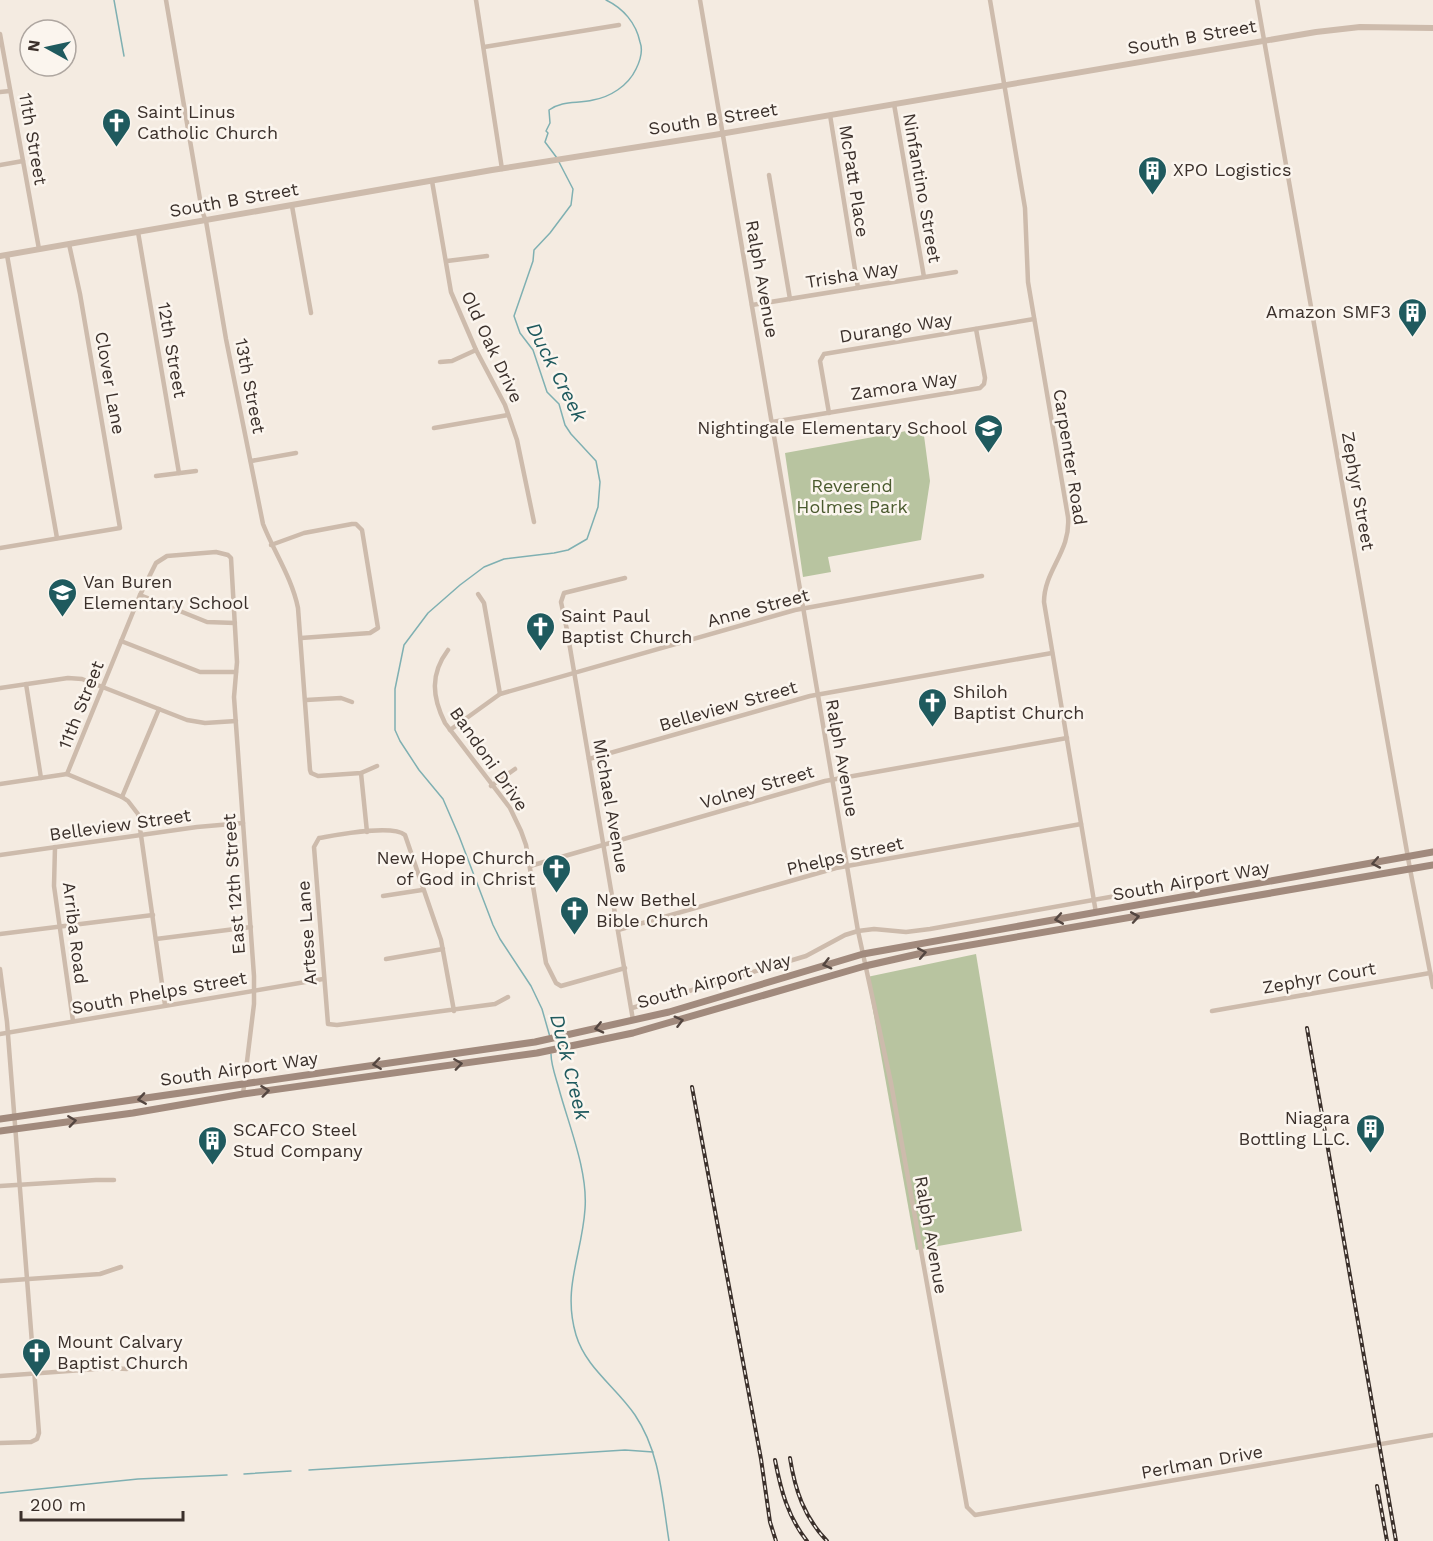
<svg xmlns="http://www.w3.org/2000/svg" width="1433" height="1541" font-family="'Work Sans',sans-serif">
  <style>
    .green { fill: #b8c4a0 }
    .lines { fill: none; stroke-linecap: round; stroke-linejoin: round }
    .stream { stroke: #7fb0b2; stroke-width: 1.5 }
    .minor { stroke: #cdbbac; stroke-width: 4.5 }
    .tertiary { stroke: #cdbbac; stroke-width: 6 }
    .secondary { stroke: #a18a7d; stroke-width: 7 }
    .rail-casing { stroke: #3b302b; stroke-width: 4 }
    .rail { stroke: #fbf5ee; stroke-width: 1.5; stroke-dasharray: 4.5; stroke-linecap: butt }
    .oneway { stroke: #544640 }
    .labels { text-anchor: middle; stroke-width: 5; stroke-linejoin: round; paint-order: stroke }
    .street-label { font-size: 18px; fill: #3b302b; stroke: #fbf5ee }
    .poi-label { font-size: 18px; fill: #3b302b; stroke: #fbf5ee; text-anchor: start }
    .park-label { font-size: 18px; fill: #4a5a2e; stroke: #fbf5ee }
    .water-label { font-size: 20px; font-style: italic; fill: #1f5a5e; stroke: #fbf5ee }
  </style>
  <rect width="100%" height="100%" fill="#f4ebe1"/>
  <!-- green -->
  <g class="green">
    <path d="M 923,428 L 930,481 L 921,540 L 828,557 L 831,572 L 803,577 L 785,453 Z"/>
    <path d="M 976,954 L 1022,1231 L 916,1250 L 867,977 Z"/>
  </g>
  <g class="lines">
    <!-- stream -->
    <g class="stream">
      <path d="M 114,0 L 124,56"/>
      <path d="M 557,158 L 545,142 L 548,133 L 546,131 L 550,123 L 549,110 C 563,100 577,104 593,100 C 610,97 628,86 636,69 C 640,61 643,50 640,42 C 636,23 623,8 606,0"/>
      <path d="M 550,1037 L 542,1009 L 531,986 L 500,939 L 493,925 L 459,836 L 443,799 L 419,770 L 400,741 L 395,730 L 395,689 L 404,645 L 428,613 L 460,585 L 484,567 L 504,559 L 554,553 L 568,550 L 587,539 L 598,507 L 600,482 L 596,461 L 571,434 L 565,425 L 559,404 L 547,392 L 533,350 L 520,333 L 514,316 L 533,261 L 534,250 L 550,233 L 571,205 L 573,189 L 559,162"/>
      <path d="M 551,1054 C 551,1065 556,1078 559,1089 C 569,1126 588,1171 585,1209 C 582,1255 562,1288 576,1335 C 586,1368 616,1387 635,1415 C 660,1452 662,1497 669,1541"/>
      <path d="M 309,1470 L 625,1450 L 653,1452"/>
      <path d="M 244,1474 L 291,1471"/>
      <path d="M 0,1493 L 138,1479 L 227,1475"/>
    </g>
    <!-- minor -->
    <g class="minor">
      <path d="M 166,0 L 202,211 L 206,221 L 226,339 L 263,524 C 274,552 292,578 298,608 L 310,770 L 311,773 L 318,776 L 361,773 L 377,766"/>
      <path d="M 476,0 L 502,169"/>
      <path d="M 700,0 L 858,931 L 891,1083 L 967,1507 L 975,1515 L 1433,1435"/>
      <path d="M 990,0 L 1025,208 L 1028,282 L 1068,517 C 1071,552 1044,570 1044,602 L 1096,913"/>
      <path d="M 1257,0 L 1410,869 L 1433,987"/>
      <path d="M 0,34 L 39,249"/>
      <path d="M 484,47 L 619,25"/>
      <path d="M 0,92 L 10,91"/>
      <path d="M 894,104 L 924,277"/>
      <path d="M 830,115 L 858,288"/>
      <path d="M 0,165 L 23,161"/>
      <path d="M 769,175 L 790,299"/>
      <path d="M 432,181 L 451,292 L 476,350 L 505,405 L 517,440 L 534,522"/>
      <path d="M 292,206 L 311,313"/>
      <path d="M 138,232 L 179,473"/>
      <path d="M 7,255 L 57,538"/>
      <path d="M 447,261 L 487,256"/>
      <path d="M 752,305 L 956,272"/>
      <path d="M 440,362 L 452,361 L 476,350"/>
      <path d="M 829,413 L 820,361 L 824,354 L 1034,319"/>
      <path d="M 772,422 L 980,388 L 984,384 L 985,378 L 976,329"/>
      <path d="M 434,428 L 508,415"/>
      <path d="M 251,461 L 296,453"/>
      <path d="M 156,476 L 196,471"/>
      <path d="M 271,545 L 304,533 L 352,524 L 356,524 L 362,530 L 378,628 L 370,633 L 301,638"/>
      <path d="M 0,548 L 120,528 L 80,294 L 69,244"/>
      <path d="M 625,578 L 564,593 L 561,602 L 567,630 L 633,1020"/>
      <path d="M 478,594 L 484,603 L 500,694"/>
      <path d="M 140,595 L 207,622 L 235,623"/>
      <path d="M 121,641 L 200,672 L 236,672"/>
      <path d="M 448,650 C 430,674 432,697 445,723 L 510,808 L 521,831 L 526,845 L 546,963 L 556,983 L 561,986 L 625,968"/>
      <path d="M 26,684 L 41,778"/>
      <path d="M 0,688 L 68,678 L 82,679 L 187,720 L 205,723 L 236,721"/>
      <path d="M 306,700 L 341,698 L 352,702"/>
      <path d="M 450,730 L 500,694 L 795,610 L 982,576"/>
      <path d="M 589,759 L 810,696 L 1052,653"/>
      <path d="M 361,773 L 367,832"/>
      <path d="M 67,774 L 140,595 L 156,563 L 167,556 L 216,552 L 228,555 L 231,558 L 237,662 L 234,697 L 254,976 L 254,1004 L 243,1094"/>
      <path d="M 67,774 L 122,797 L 128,801 L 138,814 L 165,1005"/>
      <path d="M 0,784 L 67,774"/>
      <path d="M 491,786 L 515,769"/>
      <path d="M 122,797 L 159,709"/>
      <path d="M 55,847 L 54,886 L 73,1021"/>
      <path d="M 0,855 L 197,827 L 243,823"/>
      <path d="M 530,866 L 825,781 L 1067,738"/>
      <path d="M 383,896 L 422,890"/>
      <path d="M 618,930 L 836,868 L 1081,824"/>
      <path d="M 0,934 L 153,915"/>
      <path d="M 156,939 L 251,927"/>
      <path d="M 386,959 L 443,949"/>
      <path d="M 0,969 L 7,1022 L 39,1433 L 37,1439 L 31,1442 L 0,1443"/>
      <path d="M 632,1008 L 806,956 L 845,935 L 858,931 L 874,929 L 906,932 L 930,929 L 1138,892 L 1149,889 L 1154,884"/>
      <path d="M 454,1011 L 441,940 L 405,835 C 392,824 337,835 319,838 L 314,847 L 328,1024 L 337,1025 L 495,1004 L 508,997"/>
      <path d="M 1212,1011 L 1430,973"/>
      <path d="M 0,1034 L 323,979"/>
      <path d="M 0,1186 L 96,1180 L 114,1180"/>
      <path d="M 0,1281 L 100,1274 L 121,1267"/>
      <path d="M 0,1376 L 110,1368 L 127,1369"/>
    </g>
    <!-- tertiary -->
    <path class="tertiary" d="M 0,256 L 492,170 L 714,135 L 1316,32 L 1360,27 L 1433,28"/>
    <!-- secondary -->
    <g class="secondary">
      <path d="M 0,1119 L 535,1042 L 669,1012 L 863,954 L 1433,852"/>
      <path d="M 0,1131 L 133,1113 L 243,1094 L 537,1053 L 633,1033 L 865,966 L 918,954 L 1433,865"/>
    </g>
    <defs>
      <g id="rail">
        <path d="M 1307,1028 L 1396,1541"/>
        <path d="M 692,1087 L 761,1459 L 770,1522 L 776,1541"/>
        <path d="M 790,1458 C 795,1490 804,1517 827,1541"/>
        <path d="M 775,1460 C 781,1491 788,1517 807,1541"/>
        <path d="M 1377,1486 L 1387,1541"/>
      </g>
    </defs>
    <!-- rail casing -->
    <use href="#rail" class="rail-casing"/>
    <!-- rail -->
    <use href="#rail" class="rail"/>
  </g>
  <!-- one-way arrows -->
  <defs><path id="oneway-chevron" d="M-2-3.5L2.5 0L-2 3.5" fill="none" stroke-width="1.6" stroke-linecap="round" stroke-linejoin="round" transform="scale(1.5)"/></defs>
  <g class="oneway">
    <use href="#oneway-chevron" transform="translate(1376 863) rotate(169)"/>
    <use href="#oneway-chevron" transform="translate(1135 917) rotate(-10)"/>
    <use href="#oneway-chevron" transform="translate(1059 919) rotate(170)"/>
    <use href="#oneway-chevron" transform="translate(922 953) rotate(-11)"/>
    <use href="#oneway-chevron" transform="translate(827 964) rotate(165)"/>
    <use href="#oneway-chevron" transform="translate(679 1021) rotate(-15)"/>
    <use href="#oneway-chevron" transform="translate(599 1028) rotate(167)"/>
    <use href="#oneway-chevron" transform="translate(377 1064) rotate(172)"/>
    <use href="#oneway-chevron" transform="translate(458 1064) rotate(-8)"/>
    <use href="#oneway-chevron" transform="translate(265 1091) rotate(-7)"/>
    <use href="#oneway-chevron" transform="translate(142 1099) rotate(171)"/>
    <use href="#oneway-chevron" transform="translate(72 1121) rotate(-8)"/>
  </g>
  <!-- icons -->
  <defs>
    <symbol id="church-pin" viewBox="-11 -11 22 30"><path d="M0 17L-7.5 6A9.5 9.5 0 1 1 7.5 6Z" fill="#1f5a5e" stroke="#fbf5ee"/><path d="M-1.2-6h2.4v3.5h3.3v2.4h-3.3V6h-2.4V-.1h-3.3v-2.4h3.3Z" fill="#fff"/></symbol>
    <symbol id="building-pin" viewBox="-11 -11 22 30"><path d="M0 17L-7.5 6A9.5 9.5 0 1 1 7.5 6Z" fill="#1f5a5e" stroke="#fbf5ee"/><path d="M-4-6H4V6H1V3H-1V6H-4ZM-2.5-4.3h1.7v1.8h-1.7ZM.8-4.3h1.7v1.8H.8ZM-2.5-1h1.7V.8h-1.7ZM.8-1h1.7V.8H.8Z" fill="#fff"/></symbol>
    <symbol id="school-pin" viewBox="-11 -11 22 30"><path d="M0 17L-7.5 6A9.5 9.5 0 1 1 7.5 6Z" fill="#1f5a5e" stroke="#fbf5ee"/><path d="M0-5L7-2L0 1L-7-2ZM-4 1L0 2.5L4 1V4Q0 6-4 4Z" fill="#fff"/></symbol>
  </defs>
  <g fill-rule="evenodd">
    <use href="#church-pin" x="100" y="106" width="33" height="45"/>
    <use href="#building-pin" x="1136" y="154" width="33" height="45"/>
    <use href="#building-pin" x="1396" y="296" width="33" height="45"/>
    <use href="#school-pin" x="972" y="412" width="33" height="45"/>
    <use href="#school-pin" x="46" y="576" width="33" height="45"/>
    <use href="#church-pin" x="524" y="610" width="33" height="45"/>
    <use href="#church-pin" x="916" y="686" width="33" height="45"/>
    <use href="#church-pin" x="540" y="852" width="33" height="45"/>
    <use href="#church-pin" x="558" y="894" width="33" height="45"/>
    <use href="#building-pin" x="1354" y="1112" width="33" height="45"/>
    <use href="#building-pin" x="196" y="1124" width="33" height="45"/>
    <use href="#church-pin" x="20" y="1336" width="33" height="45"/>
  </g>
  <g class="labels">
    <!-- street labels -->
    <g class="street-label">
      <text transform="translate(1192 37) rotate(-10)" y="6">South B Street</text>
      <text transform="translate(713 119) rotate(-9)" y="6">South B Street</text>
      <text transform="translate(33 139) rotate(80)" y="6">11th Street</text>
      <text transform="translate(854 181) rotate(81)" y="6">McPatt Place</text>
      <text transform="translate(922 188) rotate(80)" y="6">Ninfantino Street</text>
      <text transform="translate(234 200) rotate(-10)" y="6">South B Street</text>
      <text transform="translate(852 275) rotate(-9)" y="6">Trisha Way</text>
      <text transform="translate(762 279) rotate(80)" y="6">Ralph Avenue</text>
      <text transform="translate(896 328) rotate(-9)" y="6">Durango Way</text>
      <text transform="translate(492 347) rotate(65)" y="6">Old Oak Drive</text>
      <text transform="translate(172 350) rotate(80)" y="6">12th Street</text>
      <text transform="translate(110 383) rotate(80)" y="6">Clover Lane</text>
      <text transform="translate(250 386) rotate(79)" y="6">13th Street</text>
      <text transform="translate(904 386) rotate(-9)" y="6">Zamora Way</text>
      <text transform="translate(1070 457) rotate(81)" y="6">Carpenter Road</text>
      <text transform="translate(1358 491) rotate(80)" y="6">Zephyr Street</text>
      <text transform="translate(758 608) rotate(-15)" y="6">Anne Street</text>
      <text transform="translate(81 705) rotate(-68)" y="6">11th Street</text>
      <text transform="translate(728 706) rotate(-16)" y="6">Belleview Street</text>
      <text transform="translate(842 758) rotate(80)" y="6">Ralph Avenue</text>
      <text transform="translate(489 759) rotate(55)" y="6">Bandoni Drive</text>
      <text transform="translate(757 787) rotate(-16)" y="6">Volney Street</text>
      <text transform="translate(611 806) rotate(80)" y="6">Michael Avenue</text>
      <text transform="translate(120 825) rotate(-8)" y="6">Belleview Street</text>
      <text transform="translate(845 856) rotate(-13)" y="6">Phelps Street</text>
      <text transform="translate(1191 881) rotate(-10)" y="6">South Airport Way</text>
      <text transform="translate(234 884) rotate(-94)" y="6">East 12th Street</text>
      <text transform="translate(75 933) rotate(83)" y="6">Arriba Road</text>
      <text transform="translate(307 933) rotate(-94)" y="6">Artese Lane</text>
      <text transform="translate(1319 978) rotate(-10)" y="6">Zephyr Court</text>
      <text transform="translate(714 981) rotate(-16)" y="6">South Airport Way</text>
      <text transform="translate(159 993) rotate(-10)" y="6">South Phelps Street</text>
      <text transform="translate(239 1069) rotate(-8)" y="6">South Airport Way</text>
      <text transform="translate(931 1235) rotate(80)" y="6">Ralph Avenue</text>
      <text transform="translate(1202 1462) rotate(-10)" y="6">Perlman Drive</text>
    </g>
    <!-- poi labels -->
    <g class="poi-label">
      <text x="137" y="118">Saint Linus<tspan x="137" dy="21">Catholic Church</tspan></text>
      <text x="1173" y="176">XPO Logistics</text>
      <text x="1391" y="318" text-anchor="end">Amazon SMF3</text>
      <text x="967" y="434" text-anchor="end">Nightingale Elementary School</text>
      <text x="83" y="588">Van Buren<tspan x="83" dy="21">Elementary School</tspan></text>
      <text x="561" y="622">Saint Paul<tspan x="561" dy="21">Baptist Church</tspan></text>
      <text x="953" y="698">Shiloh<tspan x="953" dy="21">Baptist Church</tspan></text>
      <text x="535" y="864" text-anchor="end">New Hope Church<tspan x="535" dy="21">of God in Christ</tspan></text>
      <text x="596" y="906">New Bethel<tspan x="596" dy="21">Bible Church</tspan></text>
      <text x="1350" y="1124" text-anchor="end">Niagara<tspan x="1350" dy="21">Bottling LLC.</tspan></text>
      <text x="233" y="1136">SCAFCO Steel<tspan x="233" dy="21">Stud Company</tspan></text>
      <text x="57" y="1348">Mount Calvary<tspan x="57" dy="21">Baptist Church</tspan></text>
    </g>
    <!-- park labels -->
    <g class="park-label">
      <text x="852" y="492">Reverend<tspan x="852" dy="21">Holmes Park</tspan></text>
    </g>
    <!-- water labels -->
    <g class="water-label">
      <text transform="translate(557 372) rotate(63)" y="7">Duck Creek</text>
      <text transform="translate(570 1067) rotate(76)" y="7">Duck Creek</text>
    </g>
  </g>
  <!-- north arrow -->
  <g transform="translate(48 48) rotate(278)"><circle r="28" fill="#fbf5ee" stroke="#aea6a0" stroke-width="1.5"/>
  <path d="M0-4.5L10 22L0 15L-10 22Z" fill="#1f5a5e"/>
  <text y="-9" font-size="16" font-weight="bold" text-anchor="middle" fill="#3b302b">N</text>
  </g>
  <!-- scale -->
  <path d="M21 1511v9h162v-9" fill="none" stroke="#3b302b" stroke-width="3"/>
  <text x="30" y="1511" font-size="18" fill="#3b302b" stroke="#fbf5ee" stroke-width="4.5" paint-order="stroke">200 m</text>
</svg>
